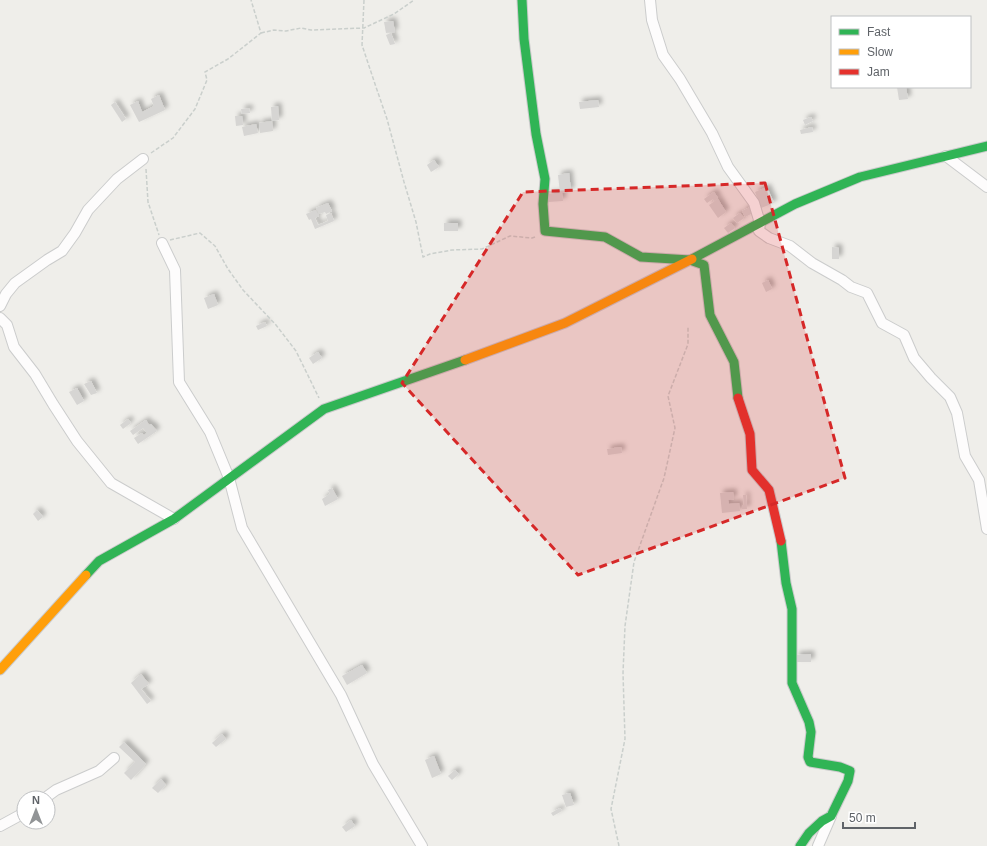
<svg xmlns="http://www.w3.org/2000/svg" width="987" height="846" font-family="Arial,sans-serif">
<defs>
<filter id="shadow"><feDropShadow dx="3.5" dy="-3.5" stdDeviation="2" flood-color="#0004"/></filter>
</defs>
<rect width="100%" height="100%" fill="#efeeea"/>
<g fill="#d6d5d3" filter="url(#shadow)">
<polygon points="393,21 395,32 386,33 384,22"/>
<polygon points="391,33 395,44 390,45 386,35"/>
<polygon points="897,87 906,87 908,99 899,100"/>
<polygon points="159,95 165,110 139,122 130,105 138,101 142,112 154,106 151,99"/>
<polygon points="598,100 599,107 580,109 579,102"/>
<polygon points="115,102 126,119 122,122 111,105"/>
<polygon points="278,106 279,120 272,121 271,107"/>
<polygon points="249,108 250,113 242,114 241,109"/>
<polygon points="235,116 242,116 243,125 236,126"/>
<polygon points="811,117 813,121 805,125 803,120"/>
<polygon points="272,121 273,131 260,133 259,123"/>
<polygon points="256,124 258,133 244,136 242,127"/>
<polygon points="812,127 813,132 801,134 800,130"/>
<polygon points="434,160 439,167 431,172 427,165"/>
<polygon points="569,173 571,191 560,193 558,175"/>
<polygon points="767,187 774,203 761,208 755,192"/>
<polygon points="714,192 718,198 714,201 713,199 707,203 704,199"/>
<polygon points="562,193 563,201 548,202 548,194"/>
<polygon points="718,199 726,212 718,218 709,205"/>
<polygon points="328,203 332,211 326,214 325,212 319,214 316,208"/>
<polygon points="750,207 753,213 745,217 742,211"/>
<polygon points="316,210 319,216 315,218 318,225 328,221 326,215 331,213 334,221 315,229 311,219 309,220 306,214"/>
<polygon points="740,213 744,218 737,223 733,218"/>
<rect x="444" y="223" width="14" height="8"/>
<polygon points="731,223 735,228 728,233 724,228"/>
<polygon points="832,247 839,248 839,259 832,259"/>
<polygon points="768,280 772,289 766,292 762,283"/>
<polygon points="214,294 218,305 208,309 204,298"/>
<polygon points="265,322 267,326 258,330 256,326"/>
<polygon points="318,352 322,358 313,364 309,358"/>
<polygon points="91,381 97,393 91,395 84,384"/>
<polygon points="77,388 84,401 77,405 69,392"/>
<polygon points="128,419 131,423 123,429 120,425"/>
<polygon points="146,420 149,425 151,424 157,431 138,444 134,438 142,433 144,435 147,433 143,428 133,435 130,431"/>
<polygon points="621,447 622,453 608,455 607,449"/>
<polygon points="332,488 338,499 325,506 322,499 330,494 328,490"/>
<polygon points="733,492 734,499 728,500 729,504 739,503 740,511 722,513 720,493"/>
<polygon points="743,495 746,495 747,509 742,509 742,505 744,505"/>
<polygon points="37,510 43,517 38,521 33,514"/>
<polygon points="811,654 811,662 796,662 796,655"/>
<polygon points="362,665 367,673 347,685 342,676"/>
<polygon points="141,674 149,684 141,689 151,701 147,704 131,683"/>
<polygon points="222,734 226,739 216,747 212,743"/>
<polygon points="124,742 146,764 131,780 124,773 135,762 119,747"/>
<polygon points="434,756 441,774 432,778 425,760"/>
<polygon points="455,770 459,774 452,780 448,776"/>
<polygon points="161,779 166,785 158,793 152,788"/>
<polygon points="570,793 574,805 566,807 562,795"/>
<polygon points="560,808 562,811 553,816 551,813"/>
<polygon points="351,820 355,826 346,832 342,827"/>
</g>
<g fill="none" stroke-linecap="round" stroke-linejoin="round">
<g stroke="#cbcccc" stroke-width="12">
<g id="street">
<polyline points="650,0 652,20 663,55 680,79 693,101 712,133 728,167 754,203 760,223 759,231 769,238 790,246 812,263 842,280 851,287 867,293 882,323 904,335 914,358 931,378 950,397 957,413 965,456 979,480 987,529"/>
<polyline points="946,156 987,187"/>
<polyline points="162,243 175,270 179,382 210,432 229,478 242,528 341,695 373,764 422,846"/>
<polyline points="0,306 6,294 15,283 47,260 62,251 75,233 88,210 117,179 143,159"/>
<polyline points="0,318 7,325 14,347 35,374 53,404 77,441 111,483 174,519"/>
<polyline points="45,798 56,790 99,771 114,758"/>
<polyline points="0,826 24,813"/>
<polyline points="818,846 831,816"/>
</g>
</g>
<g stroke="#cacacb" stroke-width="11">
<g id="fast">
<polyline points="522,0 524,39 536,134 545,179 543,204 545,231 605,237 641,257 690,260 704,265 710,315 734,362 738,398"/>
<polyline points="692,259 795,204 860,177 987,146"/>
<polyline points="781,541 786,583 792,609 792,683 809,722 811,732 808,757 810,762 840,767 850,771 848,781 831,816 822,821 809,833 800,846"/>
<polyline points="86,575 99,561 174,519 324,409 465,360"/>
</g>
</g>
<g stroke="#cacacb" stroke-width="11">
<g id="slow">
<polyline points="465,360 565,323 692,259"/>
<polyline points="0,670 86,575"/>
</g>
</g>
<g stroke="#cacacb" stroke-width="11">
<polyline id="jam" points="738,398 750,434 752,470 769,490 781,541"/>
</g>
<g stroke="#cacfcc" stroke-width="1.5" stroke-dasharray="4 2" stroke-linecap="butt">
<polyline points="364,0 362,45 375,84 387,119 404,182 416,222 423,257 430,254 452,250 482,249 510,236 532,238 535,237"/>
<polyline points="261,33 274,30 286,31 301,28 311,30 364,28 394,14 414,0"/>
<polyline points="151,153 173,138 195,109 207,80 205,72 228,59 261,33 251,0"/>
<polyline points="146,169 148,202 159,235"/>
<polyline points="170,240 200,233 215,246 228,269 243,290 276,325 296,351 319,398"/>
<polyline points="619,846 611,809 625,739 623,673 625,626 634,562 664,478 675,428 668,396 688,344 688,327"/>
</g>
<use href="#street" stroke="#fdfcfc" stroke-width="10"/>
<use href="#fast" stroke="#30b455" stroke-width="9"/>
<use href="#slow" stroke="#ff9f0a" stroke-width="9"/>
<use href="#jam" stroke="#e5322d" stroke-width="9"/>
</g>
<path fill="#d62828" fill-opacity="0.2" stroke="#d62828" stroke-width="3" stroke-dasharray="8 5" stroke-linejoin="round" d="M765 183 845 478 578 575 402 383 523 192Z"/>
<rect x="831" y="16" width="140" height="72" fill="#ffffff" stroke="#bfc1c3"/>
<rect x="839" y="29" width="20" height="6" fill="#30b455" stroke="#bfc1c3"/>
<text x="867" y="36" font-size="12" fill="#5f6368">Fast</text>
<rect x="839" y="49" width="20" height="6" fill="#ff9f0a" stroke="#bfc1c3"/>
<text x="867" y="56" font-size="12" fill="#5f6368">Slow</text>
<rect x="839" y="69" width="20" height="6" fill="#e5322d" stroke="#bfc1c3"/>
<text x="867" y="76" font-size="12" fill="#5f6368">Jam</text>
<g transform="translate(36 810)"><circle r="19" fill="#ffffff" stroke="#bfc1c3"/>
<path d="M0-3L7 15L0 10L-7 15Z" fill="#919496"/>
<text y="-6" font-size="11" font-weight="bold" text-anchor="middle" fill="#5f6368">N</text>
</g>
<path d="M843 822v6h72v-6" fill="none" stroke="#5f6368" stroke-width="2"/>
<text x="849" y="822" font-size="12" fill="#5f6368" stroke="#ffffff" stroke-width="3" paint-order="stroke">50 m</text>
</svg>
